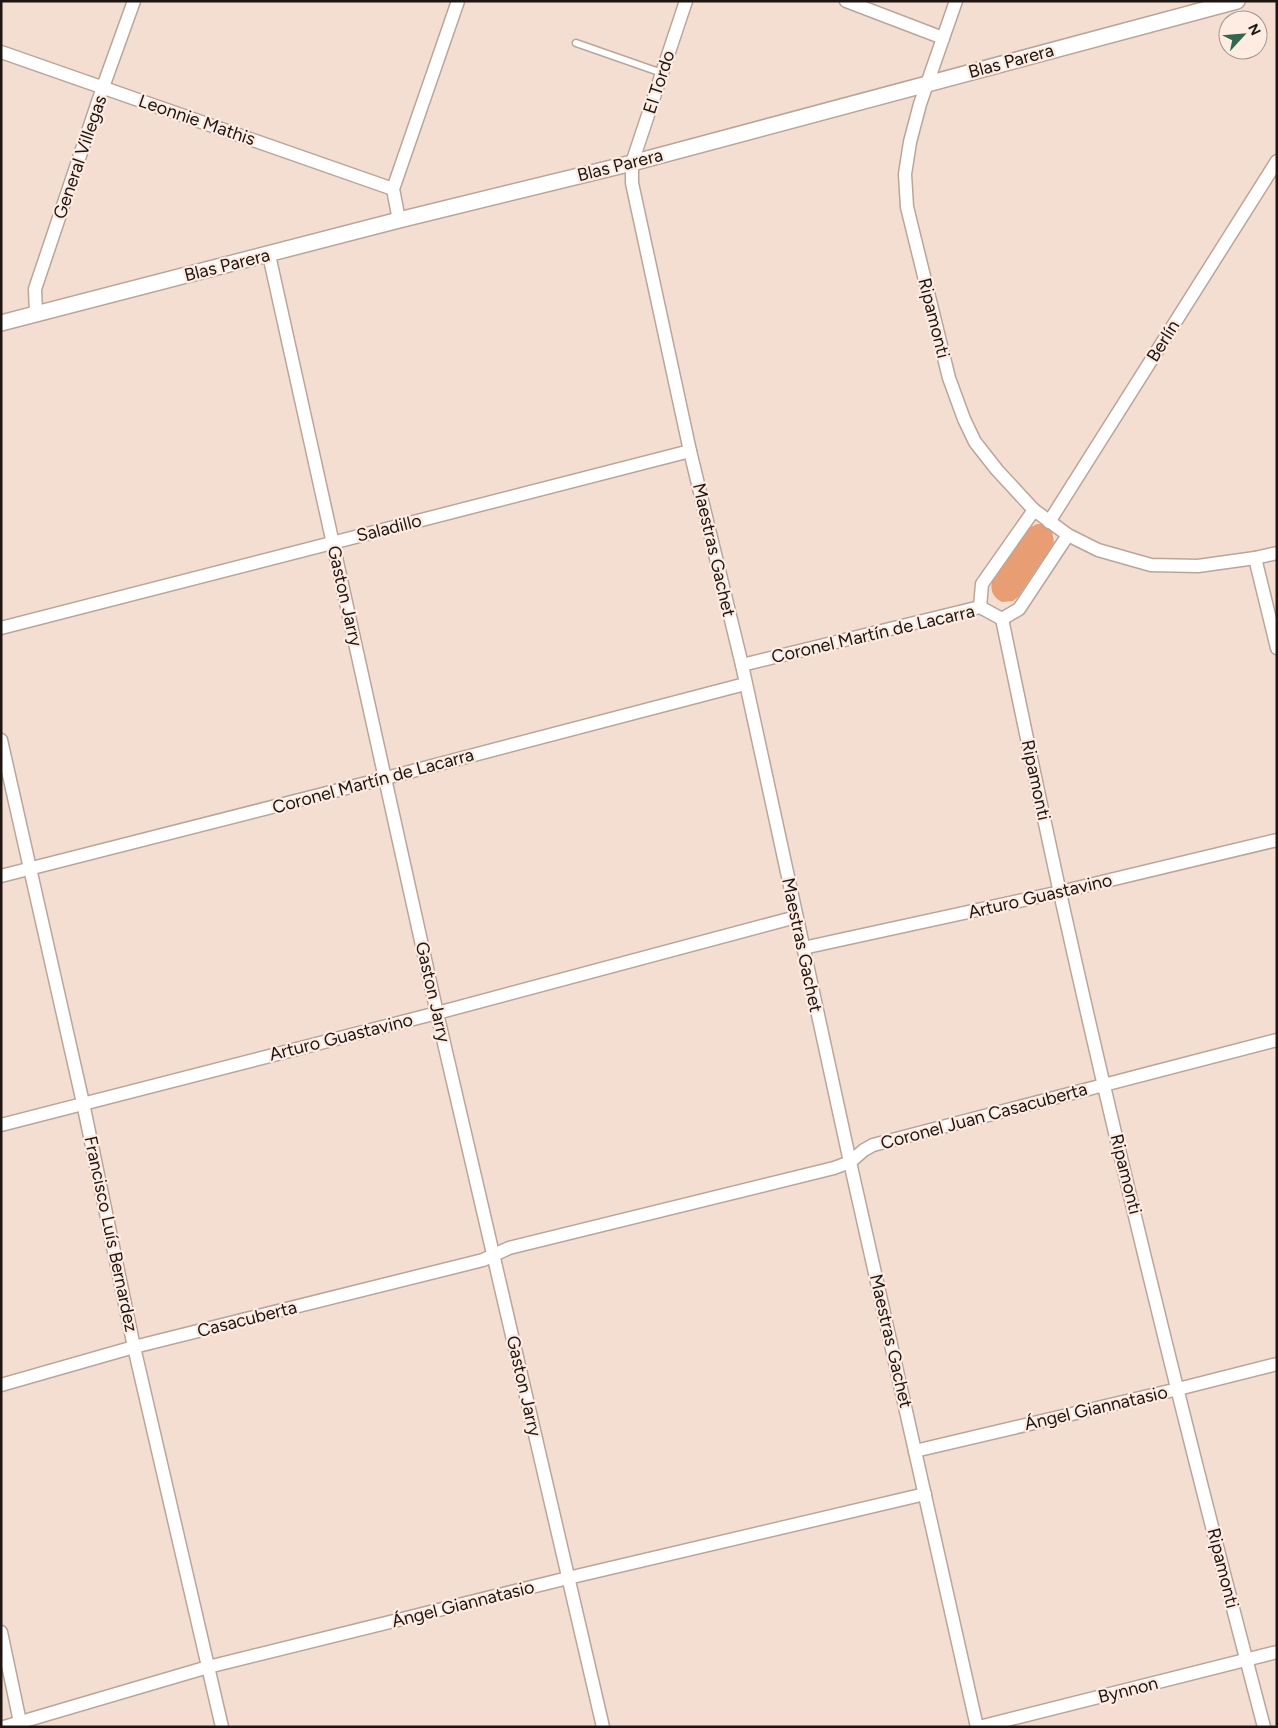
<svg xmlns="http://www.w3.org/2000/svg" width="1278" height="1728" font-family="Figtree,sans-serif">
<rect width="100%" height="100%" fill="#f4ddd1"/>
<path fill="#e99d73" d="M1037 524H1043L1052 531 1054 543 1018 597 1013 601 1002 602C993 597 990 591 992 581L1027 529Z"/>
<g fill="none" stroke-linecap="round" stroke-linejoin="round">
<g stroke="#bba59a" stroke-width="9">
<polyline id="service" points="576,43 662,73"/>
</g>
<g stroke="#bba59a" stroke-width="15">
<g id="minor">
<polyline points="686,1 632,163 632,183 690,451 742,665 850,1162 977,1727"/>
<polyline points="846,1 943,38"/>
<polyline points="956,1 920,104 910,142 905,174 907,207 949,378 964,419 975,442 997,470 1034,510 1068,535 1098,550 1151,565 1198,566 1255,558 1277,553"/>
<polyline points="1,52 393,189"/>
<polyline points="399,220 393,189 458,1"/>
<polyline points="269,255 437,1013 603,1727"/>
<polyline points="36,314 35,289 103,87 134,1"/>
<polyline points="1049,522 1277,161"/>
<polyline points="1255,558 1277,648"/>
<polyline points="980,607 982,584 1034,510"/>
<path d="M1002 619C1021 710 1040 802 1060 893 1122 1172 1191 1450 1264 1727"/>
<polyline points="1002,619 1019,609 1068,535"/>
<polyline points="1,628 690,451"/>
<polyline points="742,665 980,607 1002,619"/>
<polyline points="1,740 83,1103 134,1347 222,1727"/>
<polyline points="1,876 386,778 745,684"/>
<polyline points="803,948 1060,892 1277,840"/>
<polyline points="1,1125 437,1013 796,917"/>
<polyline points="1,1385 134,1347 483,1260 509,1248 834,1168 850,1162 864,1150 873,1145 1277,1040"/>
<polyline points="915,1451 1178,1389 1277,1364"/>
<polyline points="1,1632 20,1722"/>
<polyline points="4,1727 208,1667 568,1578 925,1494"/>
<polyline points="979,1727 1277,1652"/>
</g>
</g>
<g stroke="#bba59a" stroke-width="18">
<polyline id="tertiary" points="1,323 399,220 632,163 1237,1"/>
</g>
<use href="#service" stroke="#fff" stroke-width="6"/>
<use href="#minor" stroke="#fff" stroke-width="12"/>
<use href="#tertiary" stroke="#fff" stroke-width="15"/>
</g>
<g text-anchor="middle" dominant-baseline="central" stroke-width="4.5" stroke-linejoin="round" paint-order="stroke">
<g font-size="18" fill="#1c1511" stroke="#feebe2">
<text transform="translate(1011 61) rotate(-15)">Blas Parera</text>
<text transform="translate(659 82) rotate(-72)">El Tordo</text>
<text transform="translate(197 120) rotate(19)">Leonnie Mathis</text>
<text transform="translate(80 157) rotate(-71)">General Villegas</text>
<text transform="translate(620 165) rotate(-14)">Blas Parera</text>
<text transform="translate(227 265) rotate(-14)">Blas Parera</text>
<text transform="translate(934 318) rotate(76)">Ripamonti</text>
<text transform="translate(1163 341) rotate(-58)">Berlín</text>
<text transform="translate(389 528) rotate(-14)">Saladillo</text>
<text transform="translate(714 550) rotate(77)">Maestras Gachet</text>
<text transform="translate(345 596) rotate(77)">Gaston Jarry</text>
<text transform="translate(873 634) rotate(-13)">Coronel Martín de Lacarra</text>
<text transform="translate(1036 780) rotate(78)">Ripamonti</text>
<text transform="translate(373 781) rotate(-15)">Coronel Martín de Lacarra</text>
<text transform="translate(1040 896) rotate(-13)">Arturo Guastavino</text>
<text transform="translate(802 945) rotate(78)">Maestras Gachet</text>
<text transform="translate(433 992) rotate(77)">Gaston Jarry</text>
<text transform="translate(341 1037) rotate(-14)">Arturo Guastavino</text>
<text transform="translate(984 1116) rotate(-15)">Coronel Juan Casacuberta</text>
<text transform="translate(1126 1174) rotate(76)">Ripamonti</text>
<text transform="translate(111 1234) rotate(78)">Francisco Luís Bernardez</text>
<text transform="translate(247 1319) rotate(-14)">Casacuberta</text>
<text transform="translate(891 1341) rotate(77)">Maestras Gachet</text>
<text transform="translate(524 1386) rotate(77)">Gaston Jarry</text>
<text transform="translate(1096 1408) rotate(-13)">Ángel Giannatasio</text>
<text transform="translate(1223 1568) rotate(76)">Ripamonti</text>
<text transform="translate(463 1604) rotate(-14)">Ángel Giannatasio</text>
<text transform="translate(1128 1690) rotate(-14)">Bynnon</text>
</g>
</g>
<rect width="1278" height="1728" fill="none" stroke="#1c1511" stroke-width="5"/>
<g transform="translate(1243 35) rotate(64)"><circle r="24" fill="#feebe2" stroke="#a4958e"/>
<path d="M0-4L9 19L0 12L-9 19Z" fill="#30674e"/>
<text y="-8" font-size="14" font-weight="bold" text-anchor="middle" fill="#1c1511">N</text>
</g>
</svg>
